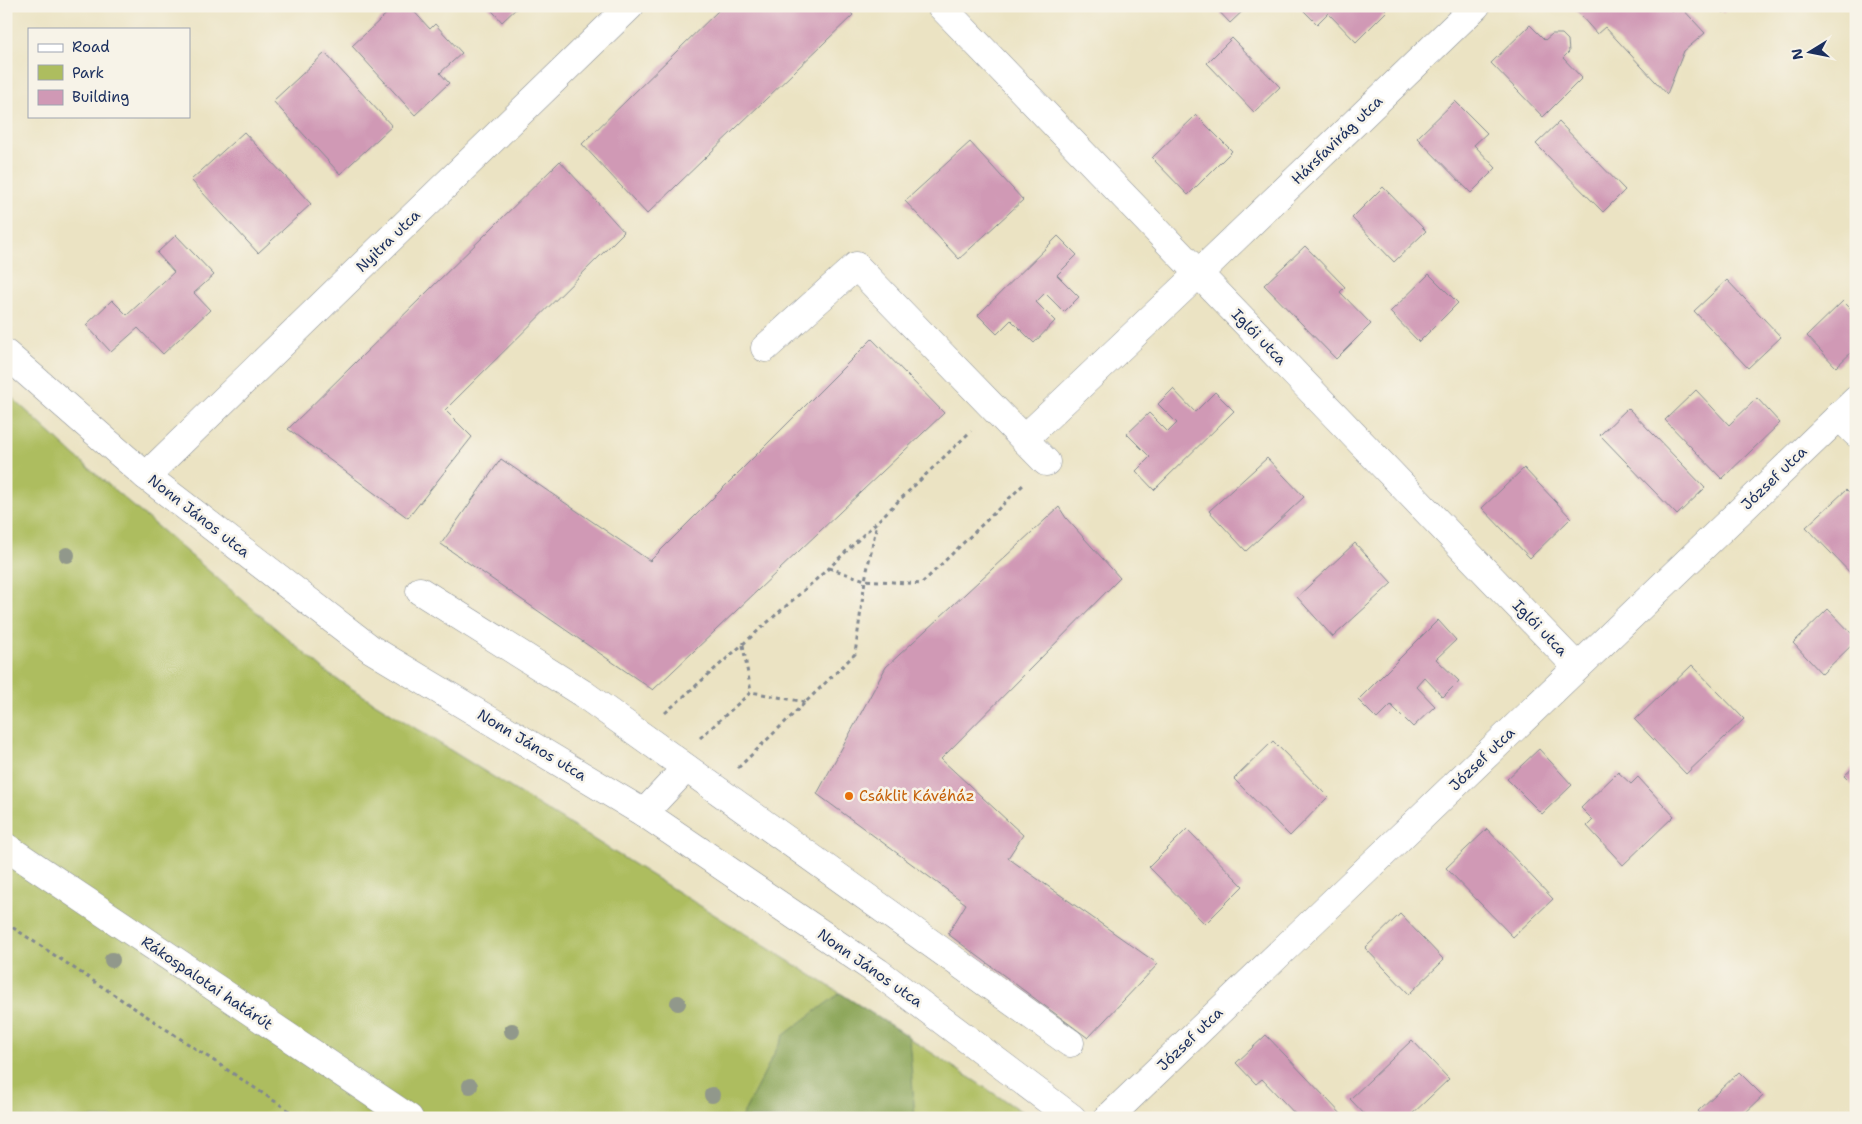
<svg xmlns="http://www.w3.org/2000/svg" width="1862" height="1124" font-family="'Shantell Sans',sans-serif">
<rect width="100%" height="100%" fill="#f7f3e8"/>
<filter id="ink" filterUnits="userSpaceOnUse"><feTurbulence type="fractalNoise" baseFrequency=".02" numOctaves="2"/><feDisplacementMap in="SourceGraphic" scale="10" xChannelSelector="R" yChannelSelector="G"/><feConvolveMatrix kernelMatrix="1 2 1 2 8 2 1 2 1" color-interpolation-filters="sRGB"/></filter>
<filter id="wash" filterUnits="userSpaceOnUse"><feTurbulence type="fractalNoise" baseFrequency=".0096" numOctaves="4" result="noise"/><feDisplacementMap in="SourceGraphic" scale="20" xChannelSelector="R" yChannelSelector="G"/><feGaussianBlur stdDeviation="1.12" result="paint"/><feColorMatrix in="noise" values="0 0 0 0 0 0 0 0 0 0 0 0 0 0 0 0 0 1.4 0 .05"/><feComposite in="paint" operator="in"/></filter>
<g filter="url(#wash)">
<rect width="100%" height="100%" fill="#ebe3c3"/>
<polygon fill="#adbd5f" stroke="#64765e" points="6,392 75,456 330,675 840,993 1030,1117 6,1118"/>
<polygon fill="#8aa456" stroke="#526a5a" points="840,993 909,1037 915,1118 741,1118 784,1035"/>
<g id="blocks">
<g fill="#d099b5">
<polygon points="395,6 409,6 430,29 435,24 462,53 440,73 449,83 415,115 352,46"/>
<polygon points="488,6 519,6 502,22"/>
<polygon points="723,6 845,6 853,15 647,214 582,144"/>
<polygon points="1214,6 1248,6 1230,23"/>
<polygon points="1299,6 1382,6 1387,11 1356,42 1328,13 1317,24"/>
<polygon points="1572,6 1668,6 1672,11 1677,6 1680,6 1705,33 1684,51 1667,94 1605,27 1597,34"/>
<polygon points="1717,6 1730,6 1723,13"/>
<polygon points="1530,25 1545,40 1552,34 1562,34 1568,40 1569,52 1563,58 1582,78 1543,117 1491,63"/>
<polygon points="1232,38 1280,87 1254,112 1207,63"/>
<polygon points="325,53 392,126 340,174 273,101"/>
<polygon points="1455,101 1487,133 1474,145 1496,168 1471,193 1417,138"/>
<polygon points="1196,115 1232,151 1188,195 1152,158"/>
<polygon points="1559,122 1625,190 1603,212 1536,144"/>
<polygon points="244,132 311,204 258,253 191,180"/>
<polygon points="970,142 1023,200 959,259 905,201"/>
<polygon points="560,161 624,232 445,410 472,437 408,518 288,429"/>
<polygon points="1383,187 1426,231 1394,262 1352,218"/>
<polygon points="176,235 214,275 194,293 210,310 163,354 138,328 111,352 86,325 112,300 127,315 174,272 157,253"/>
<polygon points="1058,236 1077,255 1057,275 1079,297 1064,312 1045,293 1036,302 1055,321 1034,343 1011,320 997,334 978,315"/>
<polygon points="1305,246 1345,287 1340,292 1371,324 1336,359 1264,285"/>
<polygon points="1429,274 1458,303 1419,342 1390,312"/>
<polygon points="1727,280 1781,337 1748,368 1694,311"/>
<polygon points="1843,301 1856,314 1856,348 1836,367 1807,336"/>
<polygon points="872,339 944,413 653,690 441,544 501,459 650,561"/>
<polygon points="1173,389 1195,412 1215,392 1234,411 1154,490 1136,471 1150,457 1127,434 1149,413 1168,432 1177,423 1158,404"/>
<polygon points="1696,390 1729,425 1757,398 1780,423 1722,479 1665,420"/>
<polygon points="1628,408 1705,488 1677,515 1600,435"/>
<polygon points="1267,458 1304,497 1246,551 1209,511"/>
<polygon points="1524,468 1571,518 1530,558 1482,508"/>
<polygon points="1846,490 1856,500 1856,579 1806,527"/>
<polygon points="1059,507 1066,518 1120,578 941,759 1023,835 1008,858 1158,964 1088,1038 948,934 966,904 817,794 886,667"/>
<polygon points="1355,543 1392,583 1333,637 1297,597"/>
<polygon points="1828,609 1856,638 1856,641 1822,674 1793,643"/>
<polygon points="1438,620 1456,640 1436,659 1459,681 1443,697 1424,677 1416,686 1435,706 1413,727 1391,705 1377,719 1358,700"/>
<polygon points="1692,665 1744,719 1686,774 1635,720"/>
<polygon points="1273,741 1328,797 1290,836 1234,779"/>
<polygon points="1539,749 1572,785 1542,814 1507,779"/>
<polygon points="1856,765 1856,788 1844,776"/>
<polygon points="1618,772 1631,784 1638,777 1674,816 1623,865 1587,826 1593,820 1581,808"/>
<polygon points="1187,829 1243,886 1205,924 1149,867"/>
<polygon points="1487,829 1553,899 1513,937 1446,868"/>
<polygon points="1400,914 1444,960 1409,994 1365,948"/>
<polygon points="1266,1035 1345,1118 1299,1118 1262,1079 1256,1084 1236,1063"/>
<polygon points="1412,1040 1449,1079 1408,1118 1368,1118 1350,1099"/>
<polygon points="1739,1072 1763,1096 1740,1118 1704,1118 1698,1111"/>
</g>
</g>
</g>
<g filter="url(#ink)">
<use href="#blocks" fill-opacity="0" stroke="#838990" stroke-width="1"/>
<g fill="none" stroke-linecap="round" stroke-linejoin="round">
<g stroke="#838990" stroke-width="29">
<g id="minor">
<polyline points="941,6 1577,667"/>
<polyline points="765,348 856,266 1046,462"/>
<polyline points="6,354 146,476 371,649 644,813 878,972 1072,1118"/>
<polyline points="1839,416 1856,433"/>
<polyline points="1024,439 1198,274 1476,6"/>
<polyline points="146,476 630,6"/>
<polyline points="420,591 582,693 1070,1043"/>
<polyline points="644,813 686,768"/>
<polyline points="6,847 409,1118"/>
<polyline points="1108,1118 1856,400"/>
</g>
</g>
<g stroke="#838990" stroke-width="3" stroke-dasharray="4 4" stroke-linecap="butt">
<polyline points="829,568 865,580 921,584 1024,484"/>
<polyline points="743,645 751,692"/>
<polyline points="665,713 829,568 971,431"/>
<polyline points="700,738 751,692 805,702"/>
<polyline points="738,768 855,654 865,580 877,523"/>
<polyline points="6,923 300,1118"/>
</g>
<use href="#minor" stroke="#fff" stroke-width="28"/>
</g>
<g fill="#91988b">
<circle cx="67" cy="555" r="8"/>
<circle cx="112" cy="960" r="8"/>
<circle cx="678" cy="1003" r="8"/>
<circle cx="512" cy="1031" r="8"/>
<circle cx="470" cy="1086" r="8"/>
<circle cx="712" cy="1095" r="8"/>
</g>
</g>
<circle fill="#e8710a" stroke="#f7f3e8" stroke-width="2" cx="849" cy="796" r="5"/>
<g text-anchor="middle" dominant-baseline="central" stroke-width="5" stroke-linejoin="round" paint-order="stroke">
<g font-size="15" fill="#1b2f5e" stroke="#f7f3e8">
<text transform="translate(1337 140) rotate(-44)">Hársfavirág utca</text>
<text transform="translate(388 241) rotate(-44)">Nyitra utca</text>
<text transform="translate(1259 337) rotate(46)">Iglói utca</text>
<text transform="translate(1774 478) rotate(-44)">József utca</text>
<text transform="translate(199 516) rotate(38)">Nonn János utca</text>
<text transform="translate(1540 628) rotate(46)">Iglói utca</text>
<text transform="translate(532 745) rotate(31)">Nonn János utca</text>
<text transform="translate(1482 759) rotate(-44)">József utca</text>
<text transform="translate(870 968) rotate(35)">Nonn János utca</text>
<text transform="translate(207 983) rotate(34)">Rákospalotai határút</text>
<text transform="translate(1190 1039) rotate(-44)">József utca</text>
</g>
<g font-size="15" fill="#c56008" stroke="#f7f3e8" text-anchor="start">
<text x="859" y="796">Csáklit Kávéház</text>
</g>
</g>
<rect width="1862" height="1124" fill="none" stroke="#f7f3e8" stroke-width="25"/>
<rect x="28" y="28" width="162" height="90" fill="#f7f3e8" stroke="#9fa5b1"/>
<rect x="38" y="44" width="25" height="8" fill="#ffffff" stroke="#9fa5b1"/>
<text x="72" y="52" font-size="15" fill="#1b2f5e">Road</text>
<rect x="38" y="65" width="25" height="15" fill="#adbd5f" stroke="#9fa5b1"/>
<text x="72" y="78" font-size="15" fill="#1b2f5e">Park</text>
<rect x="38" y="90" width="25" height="15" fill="#d099b5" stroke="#9fa5b1"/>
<text x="72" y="102" font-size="15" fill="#1b2f5e">Building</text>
<g transform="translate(1810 52) rotate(260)" stroke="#f7f3e8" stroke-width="4" paint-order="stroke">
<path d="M0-4L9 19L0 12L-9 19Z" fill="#1b2f5e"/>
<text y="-8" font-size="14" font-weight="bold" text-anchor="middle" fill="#1b2f5e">N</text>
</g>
</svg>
